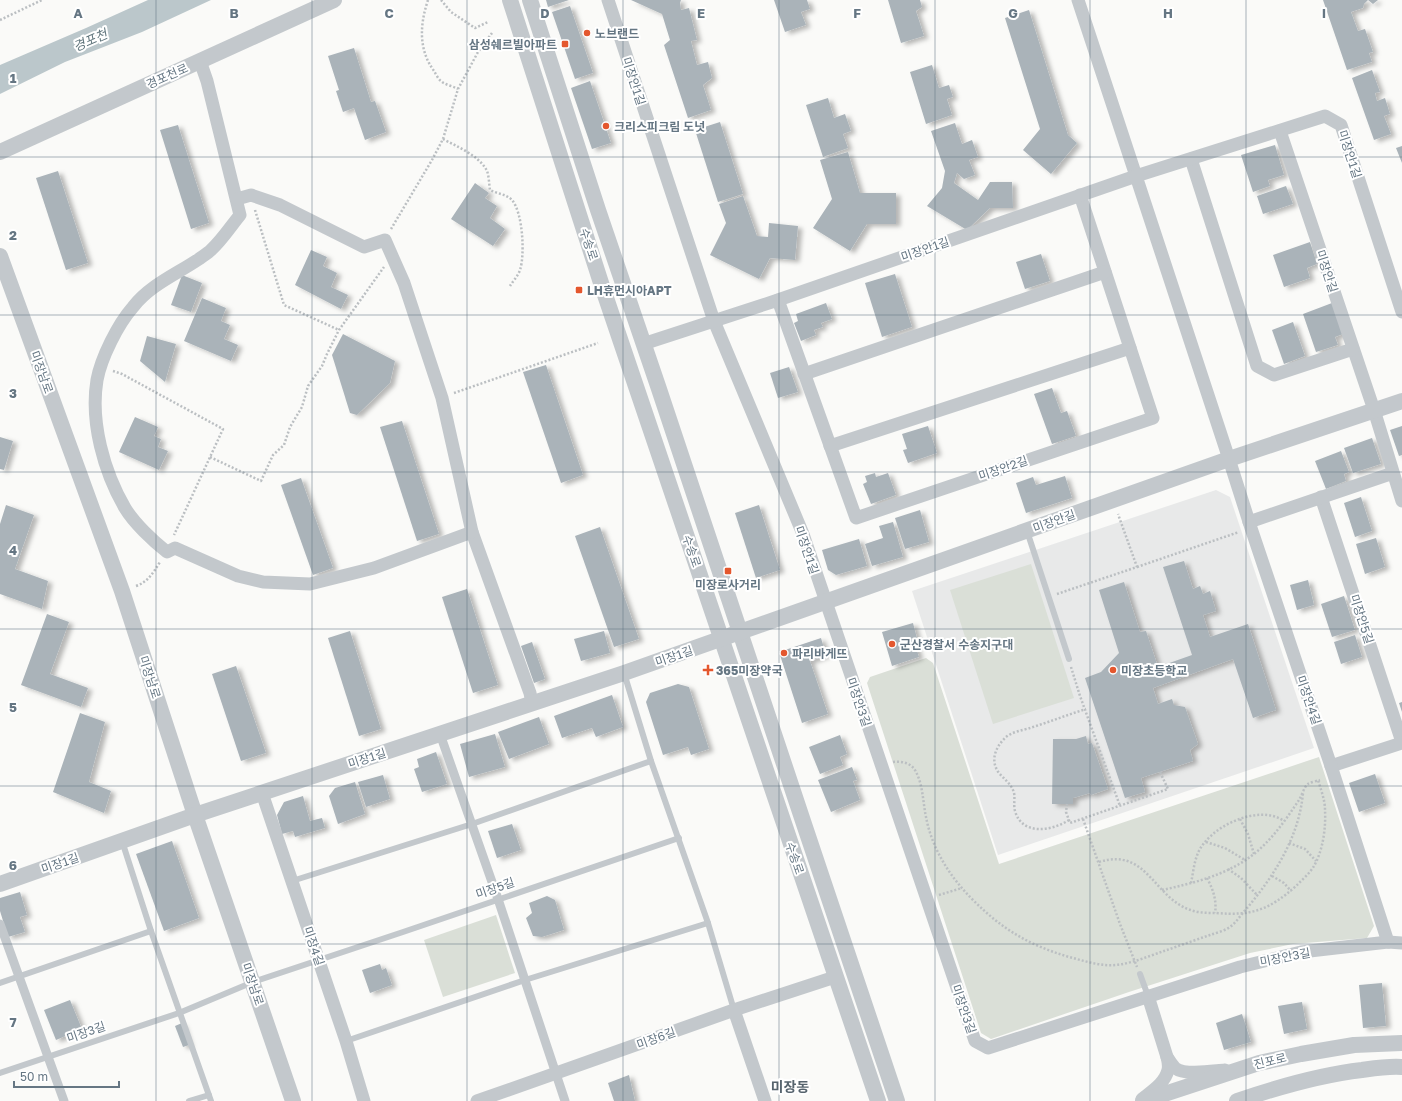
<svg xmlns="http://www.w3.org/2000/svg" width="1402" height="1101" font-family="'Golos Text','Noto Sans KR',sans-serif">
<defs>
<filter id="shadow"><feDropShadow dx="4.5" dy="2.5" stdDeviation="2" flood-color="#0004"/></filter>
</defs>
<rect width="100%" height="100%" fill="#fafaf8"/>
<polygon fill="#e8e9e9" points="1216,490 1230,497 1314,748 998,855 912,591"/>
<g fill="#dadfd7">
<polygon points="1031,564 1074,698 993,724 950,590"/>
<polygon points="926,658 933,663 999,864 1319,757 1374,926 1367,938 1293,944 1250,953 1129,992 991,1039 981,1033 867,683 870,677"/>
<polygon points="496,915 515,973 443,997 424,940"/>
</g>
<polygon fill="#bbc7cb" points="148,0 211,0 142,32 65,62 0,94 0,65 86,28"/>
<g fill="#aab3b9" filter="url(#shadow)">
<polygon points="546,0 569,0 548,7"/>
<polygon points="631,0 681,0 680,3 681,10 689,8 697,40 691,41 697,65 708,62 712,78 703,85 711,110 688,118 664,45 670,40 662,14"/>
<polygon points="774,0 807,0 810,9 801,12 806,25 785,32"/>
<polygon points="888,0 920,0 922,7 916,11 924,36 901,43"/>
<polygon points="1323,0 1368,0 1364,4 1363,8 1351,12 1358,31 1365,29 1373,52 1369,53 1372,62 1347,70"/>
<polygon points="1368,0 1378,0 1373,4"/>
<polygon points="570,6 593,73 575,79 552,12"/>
<polygon points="1029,10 1068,135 1077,143 1051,174 1023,150 1040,129 1005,18"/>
<polygon points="354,48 371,102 375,101 386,132 365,140 354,108 343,112 336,91 339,90 328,56"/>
<polygon points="932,65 939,88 949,85 953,97 947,99 952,115 926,124 910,72"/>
<polygon points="1372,70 1380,92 1375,93 1377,101 1385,98 1390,114 1384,116 1391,134 1374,140 1352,78"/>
<polygon points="590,81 611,143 592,149 571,88"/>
<polygon points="828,98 834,118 845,114 851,131 843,134 848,148 823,157 806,105"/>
<polygon points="720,122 743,194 718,202 695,130"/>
<polygon points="955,123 962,144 972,140 978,157 969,160 975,175 964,179 957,173 954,183 978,200 990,182 1012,182 1013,208 990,208 967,230 927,206 942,188 945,171 931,131"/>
<polygon points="178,125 209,223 191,229 160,130"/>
<polygon points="1275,145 1284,175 1268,180 1270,186 1253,192 1241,155"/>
<polygon points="1402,146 1402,163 1396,148"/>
<polygon points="848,152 860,193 896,193 896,224 867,224 850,251 813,228 832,199 820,160"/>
<polygon points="58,171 88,263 66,270 36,178"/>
<polygon points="475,183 489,193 485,198 497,206 490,218 505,229 493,246 451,219"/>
<polygon points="1286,186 1293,204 1263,214 1257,196"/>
<polygon points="743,196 757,236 768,237 769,223 798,226 795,260 770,258 759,279 710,255 726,223 719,204"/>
<polygon points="1310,242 1317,264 1307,268 1310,278 1284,287 1273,255"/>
<polygon points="311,250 327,257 323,266 337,273 331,287 348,295 341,309 295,285"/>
<polygon points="1041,254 1050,281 1025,289 1016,262"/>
<polygon points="895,274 912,327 882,337 865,283"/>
<polygon points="182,275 202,283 191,312 171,305"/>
<polygon points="202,298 226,308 221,321 230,325 224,339 238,345 231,361 184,341"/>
<polygon points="826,303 832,319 821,323 823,327 814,330 816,335 801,341 794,323 798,321 796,314"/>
<polygon points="1332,303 1343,334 1335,337 1338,345 1316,352 1303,314"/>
<polygon points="1293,322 1305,356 1284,364 1272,330"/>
<polygon points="343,334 395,361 390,383 357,415 350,413 332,355"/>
<polygon points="147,336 176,344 165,382 140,361"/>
<polygon points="546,365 583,475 561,483 523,372"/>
<polygon points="789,367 798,392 778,398 770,373"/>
<polygon points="1052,388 1061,413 1067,411 1076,436 1052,444 1034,394"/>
<polygon points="135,417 158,427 154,436 161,439 158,447 168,451 159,470 119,452"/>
<polygon points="402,421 439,534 417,541 380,427"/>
<polygon points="928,426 937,453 908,463 903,450 907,449 902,434"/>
<polygon points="1402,426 1402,455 1399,456 1390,430"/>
<polygon points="0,437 13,441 4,470 0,469"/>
<polygon points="1372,438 1381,464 1353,473 1344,448"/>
<polygon points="1341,451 1349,472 1344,474 1346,481 1326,489 1315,461"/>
<polygon points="875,473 876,477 888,473 896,495 871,504 863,484 867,482 865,476"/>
<polygon points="1065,476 1072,498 1026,513 1016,483 1033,477 1036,485"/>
<polygon points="301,478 333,568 313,575 281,485"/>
<polygon points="1361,497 1372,531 1355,537 1344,503"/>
<polygon points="6,505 34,515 15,569 48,581 42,609 0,594 0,524"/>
<polygon points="759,505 780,570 756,578 735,513"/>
<polygon points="920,510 929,542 905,549 895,518"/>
<polygon points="893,522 903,557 872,566 865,544 883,538 879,526"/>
<polygon points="600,527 639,639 614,647 575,536"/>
<polygon points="1376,538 1385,567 1365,574 1356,544"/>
<polygon points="859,539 867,566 836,575 828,570 822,550"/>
<polygon points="1184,561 1193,589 1200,586 1203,594 1210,591 1216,611 1203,615 1210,637 1248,624 1276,710 1253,718 1233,659 1153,688 1158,704 1172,699 1174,705 1185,707 1198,744 1190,750 1193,761 1141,778 1145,792 1125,798 1085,678 1101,672 1119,653 1099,590 1124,582 1140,632 1146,631 1158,667 1192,655 1163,567"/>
<polygon points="1308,580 1314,605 1297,610 1290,585"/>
<polygon points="467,589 498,685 473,693 442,597"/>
<polygon points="1344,596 1355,630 1332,637 1321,604"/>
<polygon points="47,614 69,622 50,674 88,688 81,707 21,685"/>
<polygon points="913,623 918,642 915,644 919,657 892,666 882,632"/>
<polygon points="350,631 381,729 359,736 328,638"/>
<polygon points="604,631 610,653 581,661 574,639"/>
<polygon points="1355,635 1362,657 1341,664 1334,642"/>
<polygon points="821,638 826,655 810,661 828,714 802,723 779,652"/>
<polygon points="532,642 545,679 534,683 521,646"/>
<polygon points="236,666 266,753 241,761 212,674"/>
<polygon points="678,684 689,687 709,749 691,755 688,747 663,755 646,702 650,693"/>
<polygon points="612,695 623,727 596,737 592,728 562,738 554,716"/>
<polygon points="1402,702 1402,712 1399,703"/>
<polygon points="80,713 105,722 89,782 111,791 104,813 53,792"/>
<polygon points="539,717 549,744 509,759 498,732"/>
<polygon points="495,734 505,767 469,777 460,744"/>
<polygon points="840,735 847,754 840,757 843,765 820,774 809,747"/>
<polygon points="1086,736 1088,744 1092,743 1108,789 1091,795 1090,793 1073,798 1073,804 1052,804 1053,739 1076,739"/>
<polygon points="436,752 447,784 422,792 414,769 419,767 417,759"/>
<polygon points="852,767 857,780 853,781 860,800 831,812 818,780"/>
<polygon points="1375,774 1385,803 1359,812 1349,783"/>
<polygon points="383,775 390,799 366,807 358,782"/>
<polygon points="355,782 365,814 338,824 329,796 335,788"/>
<polygon points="303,796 310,821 322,818 325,828 295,837 293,831 282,834 277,815 284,802"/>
<polygon points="512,824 521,850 497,858 488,831"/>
<polygon points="172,841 199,918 164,931 136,854"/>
<polygon points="20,892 27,915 20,917 25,932 8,937 0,911 0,898"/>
<polygon points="547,896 555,900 564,930 542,937 533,936 526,918 532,913 529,903"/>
<polygon points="380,964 382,970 386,968 392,985 370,993 362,970"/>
<polygon points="1382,983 1386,1026 1363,1028 1359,985"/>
<polygon points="70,1000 82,1029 56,1040 44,1010"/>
<polygon points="1302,1002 1307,1029 1284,1034 1278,1006"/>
<polygon points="1242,1014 1251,1042 1224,1050 1216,1023"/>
<polygon points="182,1023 189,1045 183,1047 175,1026"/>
<polygon points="629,1075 635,1101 614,1101 608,1083"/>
</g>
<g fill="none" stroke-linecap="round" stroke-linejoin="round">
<g stroke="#bbbfc2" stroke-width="2.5" stroke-dasharray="2 2" stroke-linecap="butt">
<path d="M428 0C420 24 418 49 434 71 436 74 438 79 441 81 445 85 453 86 458 89"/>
<polyline points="441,0 451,12 475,28 488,22"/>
<polyline points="0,20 42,0"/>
<path d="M443 139C456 146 480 156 487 171 489 176 489 184 490 190 498 194 506 194 512 200 523 213 525 255 520 270 518 276 513 281 510 286"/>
<polyline points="255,210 284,305 339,330"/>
<polyline points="391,229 432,160 443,139 458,89 478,52 492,33"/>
<polyline points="113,371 122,374 223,429 174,535"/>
<polyline points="454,393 598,343"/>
<polyline points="210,457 261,481 273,455 284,445 290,427 302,407 308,386 322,366 327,354 339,330 384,267"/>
<polyline points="1137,567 1239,532"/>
<path d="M136 586C148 582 153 573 160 562"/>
<polyline points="1057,594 1137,567 1118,514"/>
<polyline points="1071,667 1080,696 1120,806"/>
<path d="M893 762C902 761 912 763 916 772 923 785 923 803 926 817 932 849 950 877 973 900 1003 930 1029 945 1069 957 1081 960 1093 964 1105 965 1124 967 1146 957 1164 951 1179 946 1195 940 1210 935 1216 933 1224 931 1230 927 1237 922 1242 913 1248 907 1275 874 1299 837 1303 793"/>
<polyline points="1067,804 1066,812 1070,823 1168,789 1160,772"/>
<polyline points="1083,819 1120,924 1137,967"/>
<polyline points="1240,819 1248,834 1254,854"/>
<path d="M1069 820C1052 831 1022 836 1015 811 1013 804 1016 796 1013 790 1010 783 1004 779 999 773 990 761 995 748 1005 738 1011 732 1023 730 1030 728 1049 722 1067 715 1086 709"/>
<polyline points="1206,842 1225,848 1245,860"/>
<polyline points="1289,843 1305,849 1316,861"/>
<path d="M1099 862C1150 846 1154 904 1198 912 1204 913 1210 913 1216 913 1252 916 1269 910 1296 886 1302 880 1310 873 1314 866 1323 850 1326 828 1325 810 1325 800 1321 790 1318 780"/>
<polyline points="1228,869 1241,878 1257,895"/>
<polyline points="1272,876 1284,883 1291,891"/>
<path d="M1207 878C1213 889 1217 901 1215 913"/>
<path d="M1191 883C1193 874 1194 862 1198 853 1209 827 1258 803 1284 821"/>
<path d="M1162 890C1199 882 1238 872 1265 844 1278 831 1289 815 1299 800 1302 795 1304 787 1308 784 1311 782 1317 781 1320 780"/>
<polyline points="939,895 962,888"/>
</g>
<g stroke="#c3c8cc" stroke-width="6">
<polyline points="1027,531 1069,659"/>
<polyline points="624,673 651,761 708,923 734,1010"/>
<polyline points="122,841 151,931 211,1101"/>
<polyline points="292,881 472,824 651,761"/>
<polyline points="1140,974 1148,996"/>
<polyline points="0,983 151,931"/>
<polyline points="346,1041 525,980 708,923"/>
<polyline points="0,1073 179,1013 253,982 403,932 679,838"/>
<polyline points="189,1101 209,1095"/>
</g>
<g stroke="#c3c8cc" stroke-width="9">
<polyline points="440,734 498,899 565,1101"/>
<polyline points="0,924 64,1101"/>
</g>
<g stroke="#c3c8cc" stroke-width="13">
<polyline points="608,0 714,321 803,534 975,1041 988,1048 1240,967 1301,952 1388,942 1402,943"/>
<path d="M200 61 207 81 240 215C231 226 222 240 211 250 208 253 203 256 199 259 177 274 150 285 133 307 118 324 101 358 97 380 90 422 104 472 125 508 134 523 153 541 167 552L175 548 238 576 263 582 310 584 374 568 472 532 530 693 532 703"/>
<polyline points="1280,131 1374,410 1402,501"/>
<polyline points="1191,159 1257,366 1274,375 1353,349"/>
<polyline points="237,199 251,195 280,205 364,247 385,240 404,283 442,398 472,532"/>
<polyline points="778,300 856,518 1153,418 1080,195"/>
<polyline points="643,344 778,300 1136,176 1078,0"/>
<polyline points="804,374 1105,272"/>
<polyline points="830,446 1130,348"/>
<polyline points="1321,497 1402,742"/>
<polyline points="1249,522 1393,473"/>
<polyline points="1331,766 1402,743"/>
<polyline points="262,793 346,1041 364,1101"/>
<polyline points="1388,942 1331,766 1251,528 1229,459 1136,176 1325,116 1341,125 1402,312"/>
<polyline points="1148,996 1167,1057"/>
<polyline points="734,1010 765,1101"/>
<path d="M1142 1099C1152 1091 1165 1083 1168 1070 1169 1066 1168 1061 1167 1057 1169 1060 1172 1065 1175 1068 1185 1076 1212 1071 1225 1070"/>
<polyline points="477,1101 734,1010 835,977"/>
</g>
<g stroke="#c3c8cc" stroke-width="16">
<polyline points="510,0 602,286 878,1101"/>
<polyline points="530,0 598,210 658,386 805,827 897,1101"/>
<polyline points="0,152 334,0"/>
<polyline points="0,256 122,591 195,815 293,1101"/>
<polyline points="0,884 195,815 624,673 1229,459 1402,401"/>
<polyline points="1143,1101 1259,1063 1301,1054 1354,1045 1402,1043"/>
<path d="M1237 1101C1278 1087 1319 1075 1362 1070 1376 1068 1388 1066 1402 1067"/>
</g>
</g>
<path fill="none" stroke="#657683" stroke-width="1" stroke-opacity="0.55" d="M156 0V1101M312 0V1101M467 0V1101M623 0V1101M779 0V1101M935 0V1101M1090 0V1101M1246 0V1101M0 157H1402M0 315H1402M0 472H1402M0 629H1402M0 786H1402M0 944H1402"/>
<g fill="#e4572e" stroke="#fff" stroke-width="1.5">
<circle cx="587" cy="33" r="4"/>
<rect x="561" y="40" width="8" height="8" rx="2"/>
<circle cx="606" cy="126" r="4"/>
<rect x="575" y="286" width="8" height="8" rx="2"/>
<rect x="724" y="567" width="8" height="8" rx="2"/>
<circle cx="892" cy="644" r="4"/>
<circle cx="784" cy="653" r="4"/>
<path d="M706 664h4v4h4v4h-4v4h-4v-4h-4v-4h4z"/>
<circle cx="1113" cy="670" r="4"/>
</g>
<g text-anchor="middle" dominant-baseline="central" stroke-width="4" stroke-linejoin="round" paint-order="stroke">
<g font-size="12" font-weight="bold" fill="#657683" stroke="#fff" text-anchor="start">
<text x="595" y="33">노브랜드</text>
<text x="557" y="44" text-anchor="end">삼성쉐르빌아파트</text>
<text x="614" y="126">크리스피크림 도넛</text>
<text x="587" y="290">LH휴먼시아APT</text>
<text x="728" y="584" text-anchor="middle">미장로사거리</text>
<text x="900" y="644">군산경찰서 수송지구대</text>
<text x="792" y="653">파리바게뜨</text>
<text x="716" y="670">365미장약국</text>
<text x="1121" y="670">미장초등학교</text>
</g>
<g font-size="12" fill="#657683" stroke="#fff">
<text transform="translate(167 76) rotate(-24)">경포천로</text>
<text transform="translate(634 81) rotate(72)">미장안1길</text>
<text transform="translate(1350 154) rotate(72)">미장안1길</text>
<text transform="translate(589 244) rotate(72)">수송로</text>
<text transform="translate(925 249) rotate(-19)">미장안1길</text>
<text transform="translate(1327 271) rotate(72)">미장안길</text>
<text transform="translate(42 372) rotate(70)">미장남로</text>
<text transform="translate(1003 468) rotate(-19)">미장안2길</text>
<text transform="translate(1054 521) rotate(-20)">미장안길</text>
<text transform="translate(807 550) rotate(71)">미장안1길</text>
<text transform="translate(692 551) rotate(71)">수송로</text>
<text transform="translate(1362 619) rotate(72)">미장안5길</text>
<text transform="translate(674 656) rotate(-19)">미장1길</text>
<text transform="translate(150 677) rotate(72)">미장남로</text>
<text transform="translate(1309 700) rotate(71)">미장안4길</text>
<text transform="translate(859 702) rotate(71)">미장안3길</text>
<text transform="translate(367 758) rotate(-18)">미장1길</text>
<text transform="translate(795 858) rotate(71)">수송로</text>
<text transform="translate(60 863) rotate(-19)">미장1길</text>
<text transform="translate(495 888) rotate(-19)">미장5길</text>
<text transform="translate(314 946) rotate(71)">미장4길</text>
<text transform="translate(1285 957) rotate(-11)">미장안3길</text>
<text transform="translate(253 984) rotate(71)">미장남로</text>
<text transform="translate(964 1009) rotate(71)">미장안3길</text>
<text transform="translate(86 1032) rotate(-19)">미장3길</text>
<text transform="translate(656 1038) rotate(-20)">미장6길</text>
<text transform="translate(1270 1061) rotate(-14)">진포로</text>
</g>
<g font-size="13" font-style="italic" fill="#60757c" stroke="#fff">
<text transform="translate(90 40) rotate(-24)">경포천</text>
</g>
<g font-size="14" font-weight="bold" fill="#57646e" stroke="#fff">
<text x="790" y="1086">미장동</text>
</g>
</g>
<g font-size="13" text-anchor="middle" font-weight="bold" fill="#657683" stroke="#fff" stroke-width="4" stroke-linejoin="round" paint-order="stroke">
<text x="78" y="18">A</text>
<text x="234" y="18">B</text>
<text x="389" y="18">C</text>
<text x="545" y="18">D</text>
<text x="701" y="18">E</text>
<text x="857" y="18">F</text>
<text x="1013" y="18">G</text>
<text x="1168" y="18">H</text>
<text x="1324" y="18">I</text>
<text x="13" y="83">1</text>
<text x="13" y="240">2</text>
<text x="13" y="398">3</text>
<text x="13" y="555">4</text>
<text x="13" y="712">5</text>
<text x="13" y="870">6</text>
<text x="13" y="1027">7</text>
</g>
<path d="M14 1081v6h105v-6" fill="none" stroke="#657683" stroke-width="2"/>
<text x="20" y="1081" font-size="12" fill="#657683" stroke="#ffffff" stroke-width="3" paint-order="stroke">50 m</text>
</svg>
